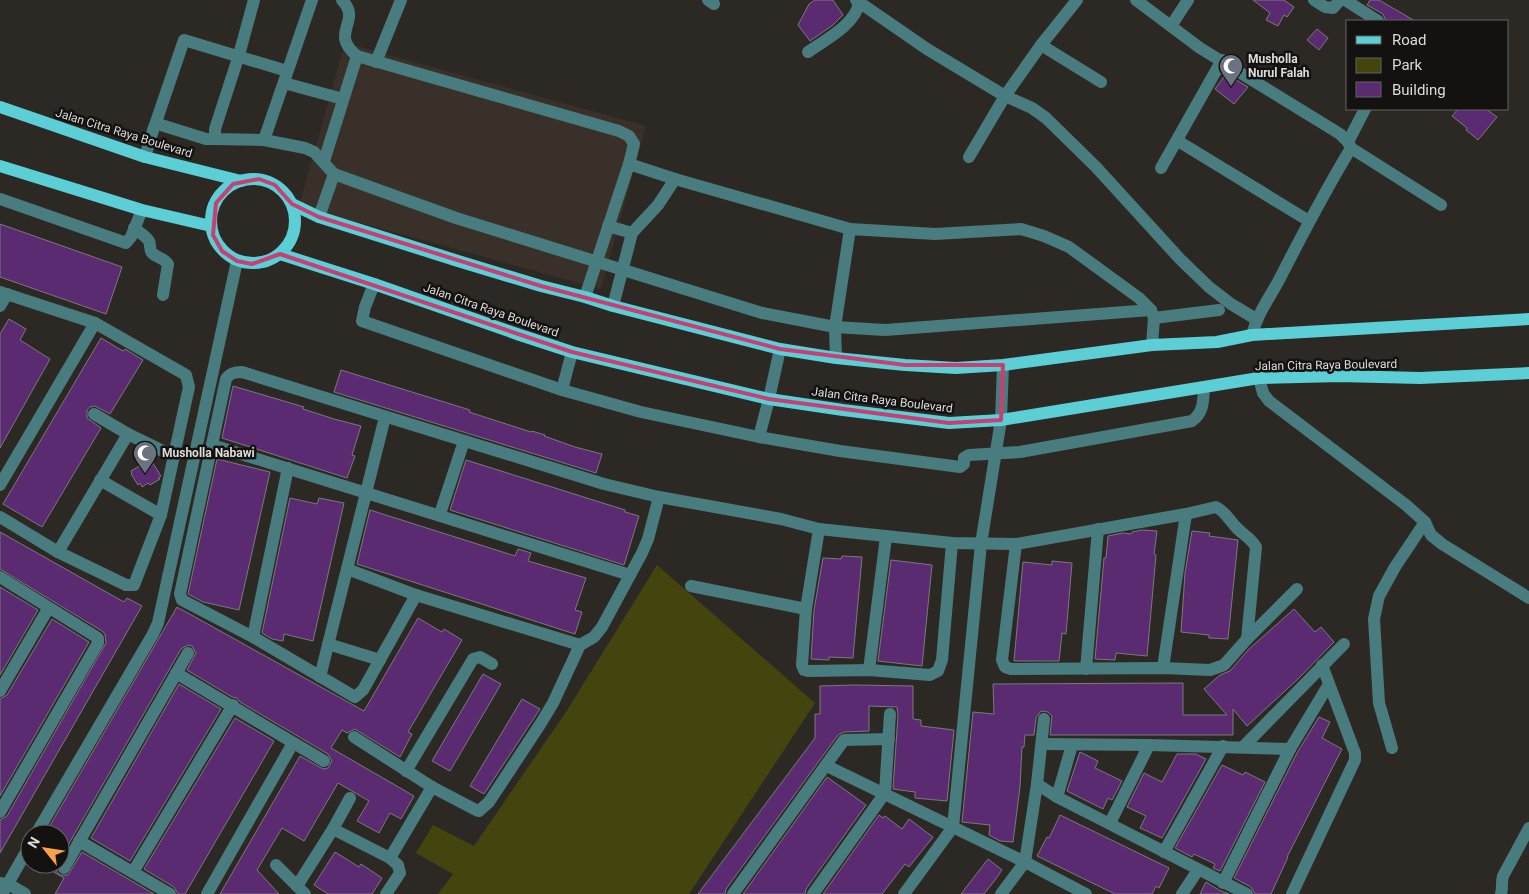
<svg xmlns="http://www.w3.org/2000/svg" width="1529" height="894" font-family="Roboto,sans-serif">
<rect width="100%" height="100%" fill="#2c2925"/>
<polygon fill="#393129" points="345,43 646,126 601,289 299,206"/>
<polygon fill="#44450e" points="657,565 815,703 689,894 438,894 453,874 416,853 433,825 474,846 566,712"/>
<g fill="#5b2b71" stroke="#7b787d">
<polygon points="815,0 833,0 843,15 833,25 810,41 798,25 809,4"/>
<polygon points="1253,0 1284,0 1294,7 1287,17 1284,15 1278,26 1266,20 1270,13"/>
<polygon points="1370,0 1379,0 1415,21 1386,21 1383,14 1367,5"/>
<polygon points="1317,29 1328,38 1319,50 1307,40"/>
<polygon points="1226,74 1248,87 1234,104 1215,89"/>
<polygon points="1458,109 1486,109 1497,117 1478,140 1466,130 1467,128 1452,116"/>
<polygon points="0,224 122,267 106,314 0,277"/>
<polygon points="9,319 26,329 20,340 50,359 0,448 0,334"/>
<polygon points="101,338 123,351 125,349 143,360 110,414 95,406 90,407 87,410 87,418 101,428 42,527 3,504"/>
<polygon points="341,370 470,410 469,412 531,432 532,431 545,435 544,436 575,447 602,454 596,473 334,392"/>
<polygon points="233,386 304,407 303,409 334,419 361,426 352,455 355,456 347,478 222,438"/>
<polygon points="217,459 270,472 239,610 203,602 188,594"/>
<polygon points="466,460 625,510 625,512 639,516 624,565 450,510"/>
<polygon points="148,461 150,463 152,462 161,476 158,478 160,479 150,485 148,483 142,487 140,483 138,485 131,474 132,473 131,471"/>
<polygon points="290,498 317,504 319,498 344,503 313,641 284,634 283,641 272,639 262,633"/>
<polygon points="370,510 515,556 518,549 531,553 528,561 586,578 575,610 582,612 575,634 357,564"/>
<polygon points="1142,530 1157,531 1154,554 1156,555 1147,656 1116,653 1115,660 1095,659 1104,558 1106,558 1108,536 1123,533 1131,534 1132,532"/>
<polygon points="1192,531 1210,533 1209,536 1238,540 1228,639 1209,638 1209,635 1181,632 1185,573"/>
<polygon points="0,532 124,602 127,598 142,606 0,853 0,820 7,816 106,643 105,634 102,631 0,569"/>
<polygon points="842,556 862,557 853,658 829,657 829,660 811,659 814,610 823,558 841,559"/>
<polygon points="891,560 932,565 922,666 878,661"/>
<polygon points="1052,561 1072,563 1066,634 1062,633 1059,661 1014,661 1023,562 1052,565"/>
<polygon points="0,587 38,610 0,675"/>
<polygon points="177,607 364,711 418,618 442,632 444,629 462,640 408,732 412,734 400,757 355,729 347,733 342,730 331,748 414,796 401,819 390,813 379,833 357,821 369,801 338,783 304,841 282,828 257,870 279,894 220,894 300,756 323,769 328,768 332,761 328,754 240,702 237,698 232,697 187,670 196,653 192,646 188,645 181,649 60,859 60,834 45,834"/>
<polygon points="1294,609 1315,632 1321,627 1334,642 1299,678 1247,726 1233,709 1233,735 1050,735 1052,716 1048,712 1041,711 1036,718 1034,735 1025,735 1024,747 1022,747 1020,787 1013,842 1000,841 989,835 990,825 962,822 973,712 994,714 993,684 1183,683 1183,715 1227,715 1204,689 1220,675 1230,671 1249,649"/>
<polygon points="52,619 89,642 0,796 0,699 7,695"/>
<polygon points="483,674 501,684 450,771 432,761"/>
<polygon points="179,684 221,709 130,861 91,838"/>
<polygon points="854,685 913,686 913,719 921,720 921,726 954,730 947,801 915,798 915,792 893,789 898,715 897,707 869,706 869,731 844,732 838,735 726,889 725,894 698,894 815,738 815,714 820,714 820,686"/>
<polygon points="522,699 540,709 484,794 470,786"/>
<polygon points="1319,717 1330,722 1322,738 1342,749 1287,857 1288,857 1271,894 1255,894 1251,887 1234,878 1297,753"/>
<polygon points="235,718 274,741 185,894 178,894 174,887 144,869"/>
<polygon points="1080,752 1098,761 1095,768 1122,781 1112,800 1108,798 1103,809 1067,791"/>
<polygon points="1177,754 1196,754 1206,759 1162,838 1140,828 1146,816 1127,807 1144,773 1162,782"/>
<polygon points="1222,765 1243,775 1245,772 1265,782 1220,871 1213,868 1215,864 1194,854 1192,857 1175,848"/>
<polygon points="827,777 866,805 806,889 805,894 743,894"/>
<polygon points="879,815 883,818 885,816 902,829 909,819 933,837 909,867 905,864 882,894 823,894"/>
<polygon points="1060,815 1169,868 1159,888 1156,886 1152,894 1115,894 1037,856 1047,837 1049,838"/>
<polygon points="82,852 154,894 55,894 64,878 40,864 57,864 57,872 60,875 68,875"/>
<polygon points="335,852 359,867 361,864 382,878 372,894 328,894 314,885"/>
<polygon points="988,859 1002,870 995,880 984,894 961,894"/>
<polygon points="1206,882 1219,890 1229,894 1200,894"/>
</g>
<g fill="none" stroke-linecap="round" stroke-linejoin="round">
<g stroke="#497c7f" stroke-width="12">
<polyline points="254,0 239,55 215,129 215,139 264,140 305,148 314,152 334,174 456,218 762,313 835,327 885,330 1151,310"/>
<path d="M342 0C363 22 328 32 357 56L619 131 629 136 634 144 629 164 585 297"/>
<polyline points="708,0 714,4"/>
<polyline points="856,0 927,49 1005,96 1032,108 1046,118 1096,167 1180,259 1209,287 1231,304 1256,319"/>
<polyline points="1077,0 1041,45 1101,82"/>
<polyline points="1136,0 1200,48 1340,134 1348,142 1351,148 1441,205"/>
<polyline points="1314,0 1325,7 1333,8 1340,0"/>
<polyline points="1345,0 1378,21"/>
<polyline points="1171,26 1188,0"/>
<path d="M808 52C825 40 855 25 859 3"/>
<polyline points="376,62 401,0"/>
<polyline points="284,83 343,99"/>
<polyline points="155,125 184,40 287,71"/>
<polyline points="264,140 312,0"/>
<polyline points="1178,141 1309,221"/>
<polyline points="1348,142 1365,109"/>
<polyline points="145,157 154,127 158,124 206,139 215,139"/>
<polyline points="969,157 1005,96 1041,45"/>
<polyline points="324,161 357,56"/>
<polyline points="629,164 675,179"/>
<polyline points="1161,168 1222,60"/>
<polyline points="0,199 126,243 131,237 142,210"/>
<polyline points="319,217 334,174"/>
<polyline points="608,226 632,233"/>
<path d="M134 228C139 232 146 236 149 241 151 245 149 249 152 253 157 258 164 258 168 264L163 295"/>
<path d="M374 284 365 307 362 321 562 390 641 412 759 437 840 451 960 467 964 464V458L969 455 1020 452 1192 421C1204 412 1203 401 1204 388"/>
<polyline points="0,292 95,323 186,375 189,387 161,515 134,585 126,585 58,552 0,517"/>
<polyline points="0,306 7,294"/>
<polyline points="613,306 632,233 658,205 675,179 850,229 935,234 1021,229 1044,236 1069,247 1139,298 1151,310 1154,318 1152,345"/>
<polyline points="1154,318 1219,310"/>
<path d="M1252 335C1257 314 1269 299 1279 280 1302 235 1325 191 1351 148"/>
<polyline points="836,358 835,327 850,229"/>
<polyline points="1259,378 1263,393 1269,401 1406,505 1425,522 1431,535 1442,544 1529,598"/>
<polyline points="562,390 572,352"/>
<polyline points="94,414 128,434 173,456"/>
<polyline points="759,437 769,399 780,349"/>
<polyline points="212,445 630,575"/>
<polyline points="100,480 161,515"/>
<polyline points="0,485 95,323"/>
<polyline points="440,514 464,441"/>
<polyline points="819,529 806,609 802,665 804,670 808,671 869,670 930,675 938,671 942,660 952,543"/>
<polyline points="1016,544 1002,660 1005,667 1011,669 1163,668 1210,670 1224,665 1247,639 1297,589"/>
<polyline points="58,552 128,434"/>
<polyline points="347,569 416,595 580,645"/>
<polyline points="0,577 98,638 98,643 0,812"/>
<polyline points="691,586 806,609"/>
<path d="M416 595 363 690 355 697 253 637 182 600 180 594 226 379C230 373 235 372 242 372L604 484 659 497 781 519 819 529 952 543 1016 544 1186 514 1216 507C1226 512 1228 519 1236 527 1242 534 1251 538 1256 547L1247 639"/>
<polyline points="253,637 288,468"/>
<polyline points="328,644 380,660"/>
<polyline points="1163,668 1186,514"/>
<polyline points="1086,669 1098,529"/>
<polyline points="869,670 886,537"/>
<polyline points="176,673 324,761"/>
<polyline points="320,677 385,417"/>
<polyline points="0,691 48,609"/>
<polyline points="354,737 432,787 476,810 479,811 489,802 541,723 553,703 580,645 594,637 602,627 642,553 648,539 659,497"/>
<polyline points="1042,744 1149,745 1290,749"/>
<polyline points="1244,746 1344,644"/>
<polyline points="1392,748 1379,703 1374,619 1379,596 1395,567 1425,522"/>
<polyline points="827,766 1025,862 1086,894"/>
<polyline points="406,771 473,659 480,657 492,664"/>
<polyline points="1037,784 1057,797 1247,894"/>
<polyline points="1057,797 1072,745"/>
<polyline points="1110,823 1149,745"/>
<polyline points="333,829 390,858 398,865 400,873 386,894"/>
<polyline points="36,834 153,634 158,623 237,261"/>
<polyline points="79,841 170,894"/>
<polyline points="1164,852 1223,746"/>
<polyline points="390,858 432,787"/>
<polyline points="276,865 305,894"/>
<polyline points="64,868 188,653"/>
<polyline points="133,872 233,705"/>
<polyline points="0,883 10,885 25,894"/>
<polyline points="1223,883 1290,749 1329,684"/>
<polyline points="297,886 333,829 350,798"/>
<polyline points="2,894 30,845"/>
<polyline points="207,894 293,743"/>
<polyline points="733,894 844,740 889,739"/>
<polyline points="813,894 885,793 890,714"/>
<polyline points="904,894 953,827 981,544 1001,420 1003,365"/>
<polyline points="1001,894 1025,862 1037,784 1044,719"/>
<polyline points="1182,894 1198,870"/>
<polyline points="1292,894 1355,760 1355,753 1322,665"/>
<path d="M1501 894C1503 888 1501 882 1503 876L1529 828"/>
</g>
<g stroke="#5bcfd5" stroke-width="12">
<polyline points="0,107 145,157 241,181"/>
<polyline points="0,166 142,210 211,226"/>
<circle cx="253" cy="221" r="42"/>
<polyline points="292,204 319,217 458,261 541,286 585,297 613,306 780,349 836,358 905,365 956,368 1003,365 1152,345 1217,342 1252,335 1529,319"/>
<polyline points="280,254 374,284 520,335 572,352 769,399 843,410 949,423 1001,420 1259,378 1340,376 1420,378 1529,373"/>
</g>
</g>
<path fill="none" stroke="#c83f74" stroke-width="4" stroke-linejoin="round" d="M259 179 275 185 292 204 319 217 541 286 780 349 905 365H1003L1001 420 949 423 769 399 572 352 280 254 252 264 237 261 222 251 213 235 216 203 233 184Z"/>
<defs>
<g id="mosque-pin" transform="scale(1.25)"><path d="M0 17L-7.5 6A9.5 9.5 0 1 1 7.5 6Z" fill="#6b7280" stroke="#131210"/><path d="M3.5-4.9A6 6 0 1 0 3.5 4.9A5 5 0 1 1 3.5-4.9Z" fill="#fff"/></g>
</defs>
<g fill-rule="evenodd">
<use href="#mosque-pin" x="1231" y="66"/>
<use href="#mosque-pin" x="145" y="453"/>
</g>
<g text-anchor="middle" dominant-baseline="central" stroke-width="5" stroke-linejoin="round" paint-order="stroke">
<g font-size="12" font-weight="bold" fill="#dedbd9" stroke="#131210" text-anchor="start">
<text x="1248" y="59">Musholla<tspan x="1248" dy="14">Nurul Falah</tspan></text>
<text x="162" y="453">Musholla Nabawi</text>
</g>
<g font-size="12" fill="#dedbd9" stroke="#131210">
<text transform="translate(124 133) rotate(17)">Jalan Citra Raya Boulevard</text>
<text transform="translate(491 310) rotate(19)">Jalan Citra Raya Boulevard</text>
<text transform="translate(1326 365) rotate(-1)">Jalan Citra Raya Boulevard</text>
<text transform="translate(882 400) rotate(7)">Jalan Citra Raya Boulevard</text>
</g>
</g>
<rect x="1346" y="20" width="162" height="90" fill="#131210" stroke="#646260"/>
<rect x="1356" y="36" width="25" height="8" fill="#5bcfd5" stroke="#646260"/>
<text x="1392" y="45" font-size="15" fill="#dedbd9">Road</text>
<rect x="1356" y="58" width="25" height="15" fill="#44450e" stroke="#646260"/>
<text x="1392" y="70" font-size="15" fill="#dedbd9">Park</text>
<rect x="1356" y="82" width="25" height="15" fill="#5b2b71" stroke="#646260"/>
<text x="1392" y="95" font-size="15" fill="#dedbd9">Building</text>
<g transform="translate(45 849) rotate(300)"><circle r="24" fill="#131210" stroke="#646260"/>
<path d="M0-4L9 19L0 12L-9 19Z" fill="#f7a149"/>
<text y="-8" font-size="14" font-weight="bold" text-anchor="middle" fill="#dedbd9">N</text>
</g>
</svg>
